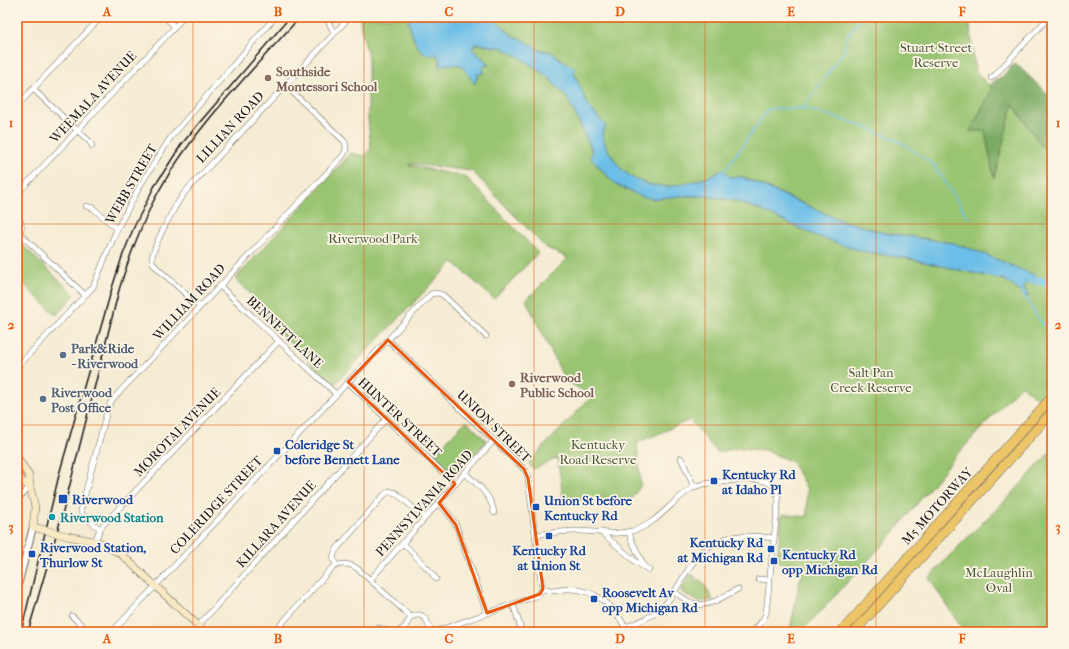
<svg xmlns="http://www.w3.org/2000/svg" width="1069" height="649" font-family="'IM FELL French Canon',serif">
<rect width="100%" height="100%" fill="#fcf5e5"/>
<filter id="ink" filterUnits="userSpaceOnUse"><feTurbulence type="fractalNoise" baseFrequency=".025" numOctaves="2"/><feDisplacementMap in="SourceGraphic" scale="8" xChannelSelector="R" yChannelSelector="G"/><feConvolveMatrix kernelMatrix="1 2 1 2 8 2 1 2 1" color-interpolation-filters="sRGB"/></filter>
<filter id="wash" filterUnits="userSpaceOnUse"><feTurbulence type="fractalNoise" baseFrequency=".012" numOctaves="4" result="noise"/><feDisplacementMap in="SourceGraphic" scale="16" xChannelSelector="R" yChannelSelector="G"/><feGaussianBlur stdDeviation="0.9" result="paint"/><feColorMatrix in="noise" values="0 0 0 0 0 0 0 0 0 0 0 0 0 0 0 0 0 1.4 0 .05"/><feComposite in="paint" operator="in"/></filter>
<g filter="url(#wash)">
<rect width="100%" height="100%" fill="#f5ecd3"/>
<g fill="#99c471" stroke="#5a7046">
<polygon points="360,17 407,17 415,42 436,54 440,60 446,64 461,64 475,83 482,66 489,65 472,49 476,43 494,47 501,47 518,56 547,76 564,94 571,105 592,150 591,158 607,176 653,199 680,196 705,196 731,200 756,208 861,251 910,259 1005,280 1028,297 1024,287 1028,278 1036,276 974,250 953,243 885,233 838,219 743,177 730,177 723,171 703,179 669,187 651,185 634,179 621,169 607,149 602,135 606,126 589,107 574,73 575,69 551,52 539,50 524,40 515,38 492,17 969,17 975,71 992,89 970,131 985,131 994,177 1013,104 1040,144 1052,156 1052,390 1041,402 1021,385 954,458 890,537 801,632 788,632 790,630 801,574 777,561 782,514 807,517 807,489 792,462 765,450 739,448 717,452 690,420 637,443 641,485 628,504 563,499 558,458 533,469 528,463 592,396 565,380 526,300 568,258 545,247 472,171 412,164 408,165 466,177 538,253 494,299 453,262 334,385 255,309 260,303 235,279 351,153 365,156 371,148 368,120 368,57 361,28"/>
<polygon points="20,243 75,295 56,315 17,278 17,246"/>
<polygon points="466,421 485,439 485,443 458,473 453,474 434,457 449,438"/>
<polygon points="1052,450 1052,632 964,632 929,578 950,555 1013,493"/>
<polygon points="691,574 696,577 693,581 696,583 698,579 703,582 713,600 699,602 683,593 681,590"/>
</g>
<polygon fill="#7aaa63" stroke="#4b6340" points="1015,63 1052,98 1052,156 1040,144 1013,104 994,178 985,131 970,131 992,89 989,86 994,81 1000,79"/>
<path fill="#6bbee7" stroke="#446d82" d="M407 17H492L515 38 524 40 539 50 551 52 564 62 576 69 574 73 589 107 606 126 602 135 607 149 621 169 634 179 651 185 669 187 703 179 723 170 730 177H742L838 219 885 233 953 243 974 250 1037 276 1028 278 1024 287 1029 298 1005 280 910 259 861 251 816 236 756 208 731 200 705 196H680L653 199 640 196 615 184 591 158 592 150 571 105 564 94 547 76 518 56 501 47H494L476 43 472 49 489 64 483 66 484 73 478 74 475 84 461 65 446 64 440 67V60L436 54C434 54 432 56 430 55 415 54 411 28 407 17Z"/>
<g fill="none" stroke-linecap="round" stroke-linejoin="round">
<g stroke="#6bbee7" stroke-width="1.5">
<polyline points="803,108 845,50 846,38 862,17"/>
<polyline points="724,172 768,109 803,108 858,124 901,142 934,165 969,219"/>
<polyline points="1022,292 1038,318 1052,336"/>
</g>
<polyline stroke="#6bbee7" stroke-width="8" points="1017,277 1052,283"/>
</g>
</g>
<g filter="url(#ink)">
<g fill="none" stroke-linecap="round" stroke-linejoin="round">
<g stroke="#68655c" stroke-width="6">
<g id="minor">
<polyline points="326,17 334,33"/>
<polyline points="175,27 183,17"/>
<polyline points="991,78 995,75 1049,17"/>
<polyline points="33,89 90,142 92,146"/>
<polyline points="17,106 101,17"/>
<polyline points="17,194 175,27 165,17"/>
<polyline points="86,206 93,208 117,229"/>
<path d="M17 216C23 223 23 230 17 236"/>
<polyline points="19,233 85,295"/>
<polyline points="220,286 336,394"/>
<path d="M200 307 155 266 152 261C151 248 176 204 185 192L345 22"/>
<path d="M388 340 526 471 528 478 541 582 543 588C550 594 559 589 567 589 595 588 617 607 627 632"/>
<polyline points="17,367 93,287 117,229 141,184 171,137 275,17"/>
<polyline points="348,382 455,484"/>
<polyline points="681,458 694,487"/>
<path d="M465 473C477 484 492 496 494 513"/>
<polyline points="17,500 30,487"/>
<polyline points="439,503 448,513 456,525 487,613"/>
<path d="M100 529 82 515 81 509 108 408 112 400 342 157C346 152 348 147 344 141L285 85"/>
<polyline points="601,532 636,562 649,570"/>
<polyline points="629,532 631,539 644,566"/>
<path d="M535 535C549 533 564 531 578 531 596 531 614 536 632 531 657 525 670 502 691 489 700 483 712 483 723 482 741 479 780 472 778 502L766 613 763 620 753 632"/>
<polyline points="95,541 100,529 104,524 279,341"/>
<polyline points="403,543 431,572 436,579"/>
<polyline points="336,565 333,558 335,551 383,496 389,491 396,493 425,518"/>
<polyline points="758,579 770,580"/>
<polyline points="370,580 494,440"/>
<path d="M674 592C681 596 688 603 696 604 710 607 726 595 738 589"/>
<polyline points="513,604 522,632"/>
<polyline points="72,616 89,632"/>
<path d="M411 617C424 610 428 622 431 632"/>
<polyline points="198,626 386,419"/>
<path d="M625 627C638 622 650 618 661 609 670 600 677 588 684 576 709 535 729 533 774 538"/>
<polyline points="112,632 431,294 437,293 443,295 486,336"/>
<path d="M274 632 330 570C338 563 348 562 358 569L411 617 405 627 398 632"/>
<path d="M369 632C377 626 382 628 390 632"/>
<polyline points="434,632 536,596 543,589"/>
<polyline points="576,632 576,630"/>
</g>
</g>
<g stroke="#68655c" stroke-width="8">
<polyline id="tertiary" points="17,589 33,527"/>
</g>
<g stroke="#68655c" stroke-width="8">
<g id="secondary">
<polyline points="17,457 29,476 30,487 35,507 33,527 41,529"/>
<polyline points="17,473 22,481 30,487"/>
<polyline points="67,536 99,542 121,554 205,632"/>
</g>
</g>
<g stroke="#68655c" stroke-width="10">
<g id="motorway">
<polyline points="841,632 1052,397"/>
<polyline points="854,632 1052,412"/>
</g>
</g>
<use href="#minor" stroke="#fff" stroke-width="5"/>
<use href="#tertiary" stroke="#fff" stroke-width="6"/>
<use href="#secondary" stroke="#f8e8c3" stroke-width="7"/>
<use href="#motorway" stroke="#edc569" stroke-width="9"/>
<g stroke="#1c1c1c" stroke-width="1.5">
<polyline points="21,632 60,471 112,288 122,257 134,227 154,187 181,145 200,122 290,17"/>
<path d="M28 632 64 508 119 290C128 260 139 231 153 202 187 135 250 73 300 17"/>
</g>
<g stroke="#68655c" stroke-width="8" stroke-linecap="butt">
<polyline id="secondary-bridge" points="41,529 67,536"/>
</g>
<use href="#secondary-bridge" stroke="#f8e8c3" stroke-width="7"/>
</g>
</g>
<path fill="none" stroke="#e8590c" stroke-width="3" stroke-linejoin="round" d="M388 340 524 469 528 478 543 589 540 594 487 613 456 525 439 503 455 484 348 382Z"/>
<path fill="none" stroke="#e8590c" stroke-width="1" stroke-opacity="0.55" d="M193 17V632M364 17V632M534 17V632M705 17V632M876 17V632M17 224H1052M17 425H1052"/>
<g fill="#8d6e63" stroke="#fcf5e5" stroke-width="1.5">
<circle cx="268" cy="78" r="4"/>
<circle cx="512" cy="384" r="4"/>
</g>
<g fill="#5c6f8a" stroke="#fcf5e5" stroke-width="1.5">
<circle cx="63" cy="355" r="4"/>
<circle cx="43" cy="399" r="4"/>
</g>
<g fill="#1a4fb4" stroke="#fcf5e5" stroke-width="1.5">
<rect x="273" y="447" width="8" height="8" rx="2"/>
<rect x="710" y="477" width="8" height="8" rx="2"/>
<rect x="58" y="494" width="10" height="10" rx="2"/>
<rect x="532" y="503" width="8" height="8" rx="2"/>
<rect x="545" y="532" width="8" height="8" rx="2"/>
<rect x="767" y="545" width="8" height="8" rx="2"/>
<rect x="28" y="550" width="8" height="8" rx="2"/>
<rect x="770" y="557" width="8" height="8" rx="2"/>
<rect x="590" y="595" width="8" height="8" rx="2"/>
</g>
<circle fill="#0f9aa8" stroke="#fcf5e5" stroke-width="1.5" cx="52" cy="517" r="4"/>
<g text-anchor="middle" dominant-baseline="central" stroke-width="3.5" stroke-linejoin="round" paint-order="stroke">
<g font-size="13" fill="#48573a" stroke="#fcf5e5">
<text x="936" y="47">Stuart Street<tspan x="936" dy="15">Reserve</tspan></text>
<text x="373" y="238">Riverwood Park</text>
<text x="871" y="372">Salt Pan<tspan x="871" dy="15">Creek Reserve</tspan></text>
<text x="598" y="444">Kentucky<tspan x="598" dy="15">Road Reserve</tspan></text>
<text x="999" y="572">McLaughlin<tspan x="999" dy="15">Oval</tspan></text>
</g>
<g font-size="13" font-weight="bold" fill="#785e54" stroke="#fcf5e5" text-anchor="start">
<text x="276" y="71">Southside<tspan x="276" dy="15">Montessori School</tspan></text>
<text x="520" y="377">Riverwood<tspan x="520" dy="15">Public School</tspan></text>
</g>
<g font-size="13" fill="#1c1c1c" stroke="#fcf5e5">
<text transform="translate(93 97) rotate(-47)">WEEMALA AVENUE</text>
<text transform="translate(230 127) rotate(-47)">LILLIAN ROAD</text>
<text transform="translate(131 184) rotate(-60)">WEBB STREET</text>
<text transform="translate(189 302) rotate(-47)">WILLIAM ROAD</text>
<text transform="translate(285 332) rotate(43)">BENNETT LANE</text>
<text transform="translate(400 417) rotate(43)">HUNTER STREET</text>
<text transform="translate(494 426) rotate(44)">UNION STREET</text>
<text transform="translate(177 432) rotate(-46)">MOROTAI AVENUE</text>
<text transform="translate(424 503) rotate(-48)">PENNSYLVANIA ROAD</text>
<text transform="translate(216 505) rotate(-47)">COLERIDGE STREET</text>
<text transform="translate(937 506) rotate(-48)">M5 MOTORWAY</text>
<text transform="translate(276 524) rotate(-48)">KILLARA AVENUE</text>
</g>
<g font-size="13" font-weight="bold" fill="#4e5e75" stroke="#fcf5e5" text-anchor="start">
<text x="71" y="348">Park&amp;Ride<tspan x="71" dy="15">- Riverwood</tspan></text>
<text x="51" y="392">Riverwood<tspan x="51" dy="15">Post Office</tspan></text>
</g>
<g font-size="13" font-weight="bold" fill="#164399" stroke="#fcf5e5" text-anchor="start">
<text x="285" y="444">Coleridge St<tspan x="285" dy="15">before Bennett Lane</tspan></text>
<text x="722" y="474">Kentucky Rd<tspan x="722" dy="15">at Idaho Pl</tspan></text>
<text x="72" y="499">Riverwood</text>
<text x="544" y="500">Union St before<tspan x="544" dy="15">Kentucky Rd</tspan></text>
<text x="763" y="542" text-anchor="end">Kentucky Rd<tspan x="763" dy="15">at Michigan Rd</tspan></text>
<text x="40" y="547">Riverwood Station,<tspan x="40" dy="15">Thurlow St</tspan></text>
<text x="549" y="550" text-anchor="middle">Kentucky Rd<tspan x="549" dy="15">at Union St</tspan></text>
<text x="782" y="554">Kentucky Rd<tspan x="782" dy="15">opp Michigan Rd</tspan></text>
<text x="602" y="592">Roosevelt Av<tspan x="602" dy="15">opp Michigan Rd</tspan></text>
</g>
<g font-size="13" font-weight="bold" fill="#0d838f" stroke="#fcf5e5" text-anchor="start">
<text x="60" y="517">Riverwood Station</text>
</g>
</g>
<rect width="1069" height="649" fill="none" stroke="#fcf5e5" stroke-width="44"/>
<rect x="22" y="22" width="1025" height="605" fill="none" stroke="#e8590c" stroke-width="1.5"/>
<g font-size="13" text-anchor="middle" font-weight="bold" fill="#e8590c">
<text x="107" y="16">A</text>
<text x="278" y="16">B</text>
<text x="449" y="16">C</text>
<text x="620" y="16">D</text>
<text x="791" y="16">E</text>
<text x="962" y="16">F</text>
<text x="11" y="127">1</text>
<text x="1058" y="127">1</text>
<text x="11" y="329">2</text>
<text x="1058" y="329">2</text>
<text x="11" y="531">3</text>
<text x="1058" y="531">3</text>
<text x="107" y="643">A</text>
<text x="278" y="643">B</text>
<text x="449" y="643">C</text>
<text x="620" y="643">D</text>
<text x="791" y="643">E</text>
<text x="962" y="643">F</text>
</g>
</svg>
